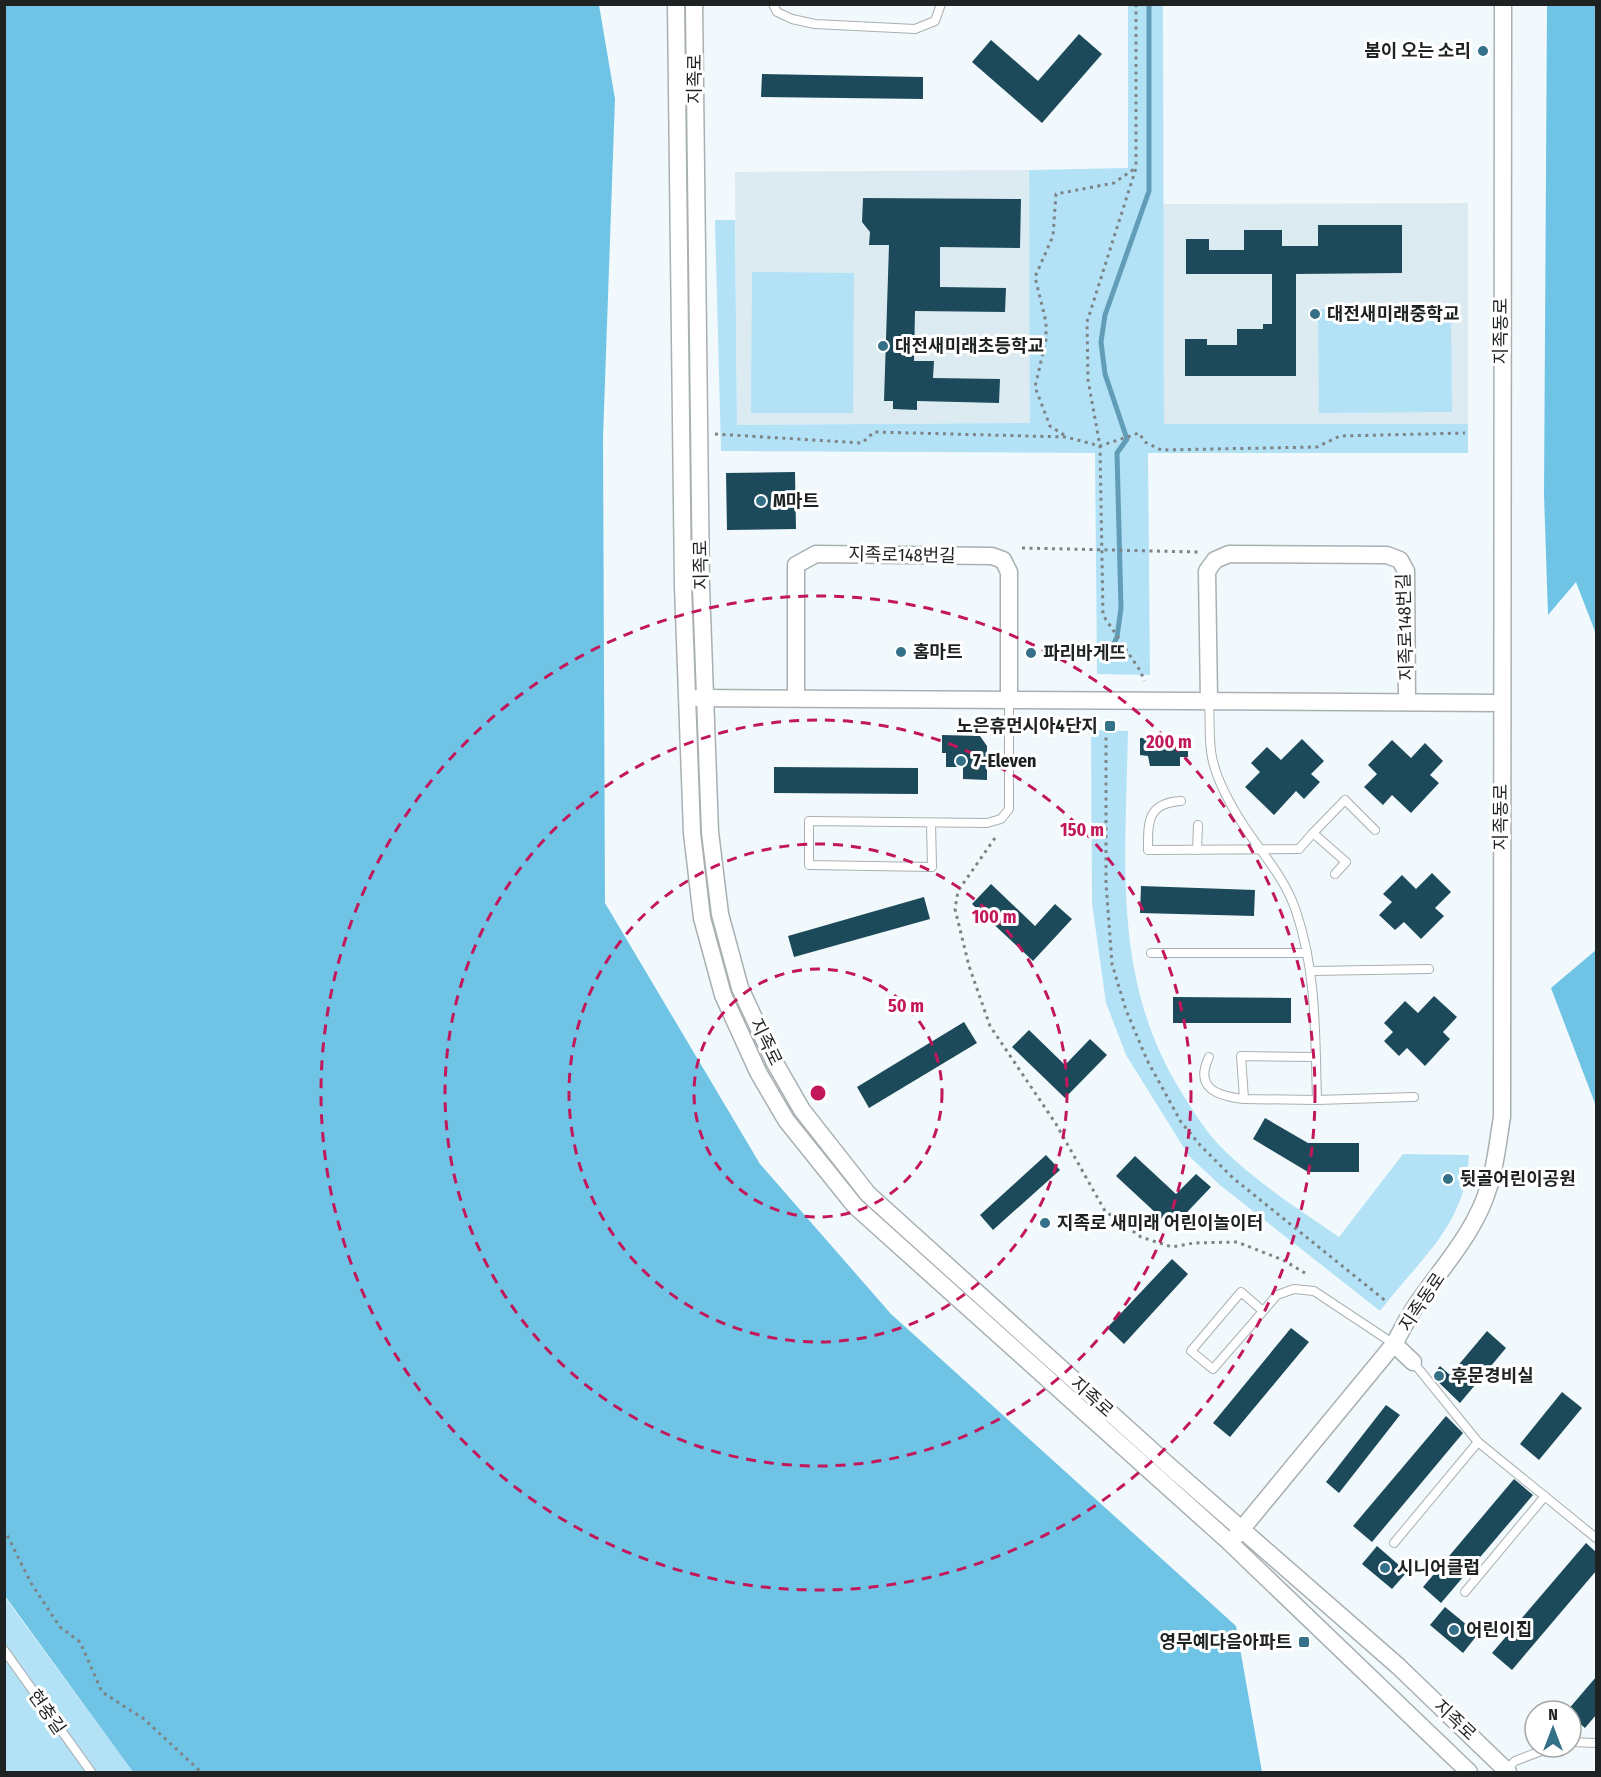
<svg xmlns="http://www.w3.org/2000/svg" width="1601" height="1777" font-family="'Fira Sans Condensed','Noto Sans KR',sans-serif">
<rect width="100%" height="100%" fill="#f1f9fc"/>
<g fill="#dcebf2">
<polygon points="1029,170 1031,423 737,425 735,172"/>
<polygon points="1468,203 1468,424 1164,424 1163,204"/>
</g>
<g fill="#b3e2f7">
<polygon points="1128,5 1163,5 1164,424 1468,424 1468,453 1148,453 1150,675 1097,674 1095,453 721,451 715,220 735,220 737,425 1030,423 1029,170 1128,168"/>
<polygon points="752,272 854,273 853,413 751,413"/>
<polygon points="1451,308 1452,412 1319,413 1318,309"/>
<path d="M1091 730 1128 731C1126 858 1111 977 1180 1090 1193 1111 1206 1132 1223 1149 1257 1183 1300 1210 1339 1237L1403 1154 1469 1155C1466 1226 1420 1258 1380 1311L1220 1185 1189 1156 1126 1055 1106 1003 1092 903Z"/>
<polygon points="4,1596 133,1772 5,1772"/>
</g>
<g fill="#6fc4e6">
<polygon points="5,4 599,5 615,99 603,437 605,903 760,1164 891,1314 1236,1626 1262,1772 133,1772 5,1596"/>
<polygon points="1547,5 1596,5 1596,634 1576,582 1548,615 1544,495"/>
<polygon points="1596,950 1596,1106 1551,988"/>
</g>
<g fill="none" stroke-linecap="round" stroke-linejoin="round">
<polyline stroke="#619db6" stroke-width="5" points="1109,653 1117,637 1121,608 1117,453 1127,439 1105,374 1101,342 1105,315 1149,191 1149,4"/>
</g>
<g fill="#1c4a5b">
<polygon points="1079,34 1102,54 1042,123 972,62 991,40 1038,81"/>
<polygon points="762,74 923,77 923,99 761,97"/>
<polygon points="863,198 1021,199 1020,248 940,247 940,287 1006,288 1005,312 915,311 914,361 934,361 933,378 1000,379 999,403 917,401 917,410 893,409 893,401 884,401 889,245 869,245 870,232 862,222"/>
<polygon points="1318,225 1402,225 1402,273 1296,274 1296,376 1185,376 1185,339 1207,339 1207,345 1237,345 1237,329 1263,329 1263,324 1272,324 1272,274 1186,274 1186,239 1209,239 1209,250 1244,250 1244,230 1282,230 1282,246 1318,246"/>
<polygon points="795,472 796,529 727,530 726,473"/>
<polygon points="942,735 980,736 987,746 987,780 963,779 963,767 946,767 946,753 942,753"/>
<polygon points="1188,737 1188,757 1180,757 1180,766 1150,766 1148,756 1140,755 1140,738"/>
<polygon points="1302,739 1324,761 1311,774 1320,782 1304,799 1296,791 1274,815 1245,787 1260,772 1251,763 1267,747 1281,760"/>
<polygon points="1392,740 1411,758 1425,743 1443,761 1430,775 1439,783 1411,813 1392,795 1383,805 1364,787 1377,774 1368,765"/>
<polygon points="774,767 918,768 918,794 774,793"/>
<polygon points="1432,873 1451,892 1435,908 1444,916 1421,939 1404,922 1395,930 1379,915 1392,902 1383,894 1402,875 1416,889"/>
<polygon points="991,884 1035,926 1055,904 1072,919 1033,961 972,904"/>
<polygon points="1141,886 1255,890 1254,916 1140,913"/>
<polygon points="924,897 930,919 794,957 788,936"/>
<polygon points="1434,996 1457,1017 1443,1032 1450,1039 1425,1066 1407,1048 1399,1056 1384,1041 1393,1032 1384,1023 1405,1001 1418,1013"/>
<polygon points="1173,997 1291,998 1291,1023 1173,1023"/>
<polygon points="964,1022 977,1043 869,1108 857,1087"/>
<polygon points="1029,1030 1065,1065 1090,1039 1107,1055 1065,1098 1012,1047"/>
<polygon points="1265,1118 1308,1143 1359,1143 1359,1172 1308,1172 1253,1139"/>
<polygon points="1046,1155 1060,1170 993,1230 980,1215"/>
<polygon points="1135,1156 1176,1194 1196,1174 1211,1187 1172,1228 1116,1176"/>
<polygon points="1172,1259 1188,1274 1124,1344 1107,1328"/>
<polygon points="1291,1328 1309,1342 1230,1437 1213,1423"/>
<polygon points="1487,1331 1506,1348 1460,1403 1432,1376 1440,1366 1450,1375"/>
<polygon points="1562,1392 1582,1408 1539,1460 1520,1444"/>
<polygon points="1386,1405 1400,1415 1339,1493 1326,1482"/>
<polygon points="1446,1416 1463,1433 1372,1542 1353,1526"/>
<polygon points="1514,1479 1533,1495 1441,1603 1423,1587"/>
<polygon points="1586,1543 1596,1552 1596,1571 1512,1670 1492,1653"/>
<polygon points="1377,1546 1407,1572 1392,1589 1362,1564"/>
<polygon points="1445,1607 1478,1634 1463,1653 1430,1625"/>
<polygon points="1596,1677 1596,1715 1585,1728 1571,1716 1571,1711 1567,1711"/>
</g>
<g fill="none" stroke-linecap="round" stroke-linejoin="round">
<g stroke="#a9b0b3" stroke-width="10">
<g id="lane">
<polyline points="773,4 777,12 792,19 815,24 915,29 935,21 941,4"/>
<path d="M1209 701C1210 718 1209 735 1211 751 1214 776 1231 806 1244 826 1263 855 1285 878 1296 911 1317 973 1315 1036 1317 1100"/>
<path d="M1181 801C1147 803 1148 822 1148 850L1299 849 1313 833"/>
<polyline points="931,823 932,867 809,865 809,821 987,823 1001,819 1009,809 1009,700"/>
<polyline points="1197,850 1198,825"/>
<polyline points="1335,874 1346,862 1313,833 1345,800 1375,830"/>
<polyline points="1151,953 1307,953"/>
<polyline points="1312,971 1429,969"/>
<path d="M1209 1057C1194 1088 1217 1096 1244 1099"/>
<polyline points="1315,1057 1241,1056 1244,1099 1317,1100 1414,1097"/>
<polyline points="1263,1311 1241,1292 1191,1351 1213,1369 1277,1295 1294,1289 1314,1291 1394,1344"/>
<polyline points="1413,1362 1478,1442 1596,1538"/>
<polyline points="1394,1543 1478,1442"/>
<polyline points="1465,1592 1545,1496"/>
<polyline points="4,1650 91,1772"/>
<polyline points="1571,1742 1596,1743"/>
<polyline points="1504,1772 1515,1761 1552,1747"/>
</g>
</g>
<g stroke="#a9b0b3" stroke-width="19">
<g id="street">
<polyline points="676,4 683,586 692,833 702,918 723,995 758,1072 786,1120 855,1206 1227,1540 1469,1772"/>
<polyline points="694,4 701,586 710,832 720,914 740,988 775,1063 802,1110 868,1194 1168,1465 1398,1666 1508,1772"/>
<polyline points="697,698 1501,703"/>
<polyline points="796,698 796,565 816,554 992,556 1003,560 1009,572 1009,700"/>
<polyline points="1209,701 1207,571 1215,560 1229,554 1387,555 1400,560 1406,571 1407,702"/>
<polyline points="1394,1344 1413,1362"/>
<path d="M1236 1536 1394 1344C1401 1332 1407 1319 1415 1307 1441 1268 1476 1232 1489 1186 1496 1164 1498 1140 1502 1117L1503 4"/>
</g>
</g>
<g stroke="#7e8385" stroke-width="3" stroke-dasharray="3 4.5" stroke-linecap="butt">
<polyline points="1136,4 1136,168 1087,322 1088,380 1100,446 1103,615 1141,672 1144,681"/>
<polyline points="715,434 862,443 874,432 1066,437 1100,446 1139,433 1145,442 1161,450 1317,447 1340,436 1465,433"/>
<polyline points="1064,435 1050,426 1035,387 1046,340 1046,322 1035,277 1053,236 1056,194 1114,183 1134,169"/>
<polyline points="1022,548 1198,552"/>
<polyline points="1106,730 1106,883 1112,964 1126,1010 1147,1060 1181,1122 1200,1145 1233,1178 1387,1302"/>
<polyline points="995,838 958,891 955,909 969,966 990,1026 1056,1124 1105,1211 1141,1237 1172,1247 1194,1243 1237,1242 1283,1260 1305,1273"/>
<polyline points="4,1529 31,1583 46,1606 60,1627 80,1642 102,1692 144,1719 201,1772"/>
</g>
<use href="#lane" stroke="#fff" stroke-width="8"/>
<use href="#street" stroke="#fff" stroke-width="16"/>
</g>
<g fill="none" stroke="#c2185b" stroke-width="3" stroke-dasharray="10 8">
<circle cx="818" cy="1093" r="124"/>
<circle cx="818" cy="1093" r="249"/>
<circle cx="818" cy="1093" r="373"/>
<circle cx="818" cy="1093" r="497"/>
</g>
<g fill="#347087" stroke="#fff" stroke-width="2">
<circle cx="1483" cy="51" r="6"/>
<circle cx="1315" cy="314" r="6"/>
<circle cx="883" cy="346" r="6"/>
<circle cx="761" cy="501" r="6"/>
<circle cx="901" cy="652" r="6"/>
<circle cx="1031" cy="653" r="6"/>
<rect x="1104" y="720" width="12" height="12" rx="3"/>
<circle cx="961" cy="761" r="6"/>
<circle cx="1448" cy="1179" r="6"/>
<circle cx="1045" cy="1223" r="6"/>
<circle cx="1439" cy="1376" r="6"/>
<circle cx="1385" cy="1568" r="6"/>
<circle cx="1454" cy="1630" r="6"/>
<rect x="1298" y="1636" width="12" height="12" rx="3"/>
</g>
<g text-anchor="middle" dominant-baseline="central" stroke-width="6" stroke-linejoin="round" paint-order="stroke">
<g font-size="18" font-weight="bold" fill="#1f2223" stroke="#fff" text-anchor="start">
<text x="1471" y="51" text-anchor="end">봄이 오는 소리</text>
<text x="1327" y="314">대전새미래중학교</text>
<text x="895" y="346">대전새미래초등학교</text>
<text x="773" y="501">M마트</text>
<text x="913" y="652">홈마트</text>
<text x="1043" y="653">파리바게뜨</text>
<text x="1098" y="726" text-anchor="end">노은휴먼시아4단지</text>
<text x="973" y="761">7-Eleven</text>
<text x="1460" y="1179">뒷골어린이공원</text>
<text x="1057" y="1223">지족로 새미래 어린이놀이터</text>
<text x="1451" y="1376">후문경비실</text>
<text x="1397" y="1568">시니어클럽</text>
<text x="1466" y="1630">어린이집</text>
<text x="1292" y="1642" text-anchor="end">영무예다음아파트</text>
</g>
<g font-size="18" fill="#1f2223" stroke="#fff">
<text transform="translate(695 79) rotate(-90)">지족로</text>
<text transform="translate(1501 331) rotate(-90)">지족동로</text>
<text transform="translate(902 555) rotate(1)">지족로148번길</text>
<text transform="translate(701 565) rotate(-91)">지족로</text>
<text transform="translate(1405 627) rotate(-92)">지족로148번길</text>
<text transform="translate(1501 817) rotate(-90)">지족동로</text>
<text transform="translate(766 1042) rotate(64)">지족로</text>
<text transform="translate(1422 1302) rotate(-56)">지족동로</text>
<text transform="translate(1092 1397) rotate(42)">지족로</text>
<text transform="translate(47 1712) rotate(55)">현충길</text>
<text transform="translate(1455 1720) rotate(43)">지족로</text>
</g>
</g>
<circle cx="818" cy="1093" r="9" fill="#c2185b" stroke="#fff" stroke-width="3"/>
<g font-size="18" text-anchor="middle" font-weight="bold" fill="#c2185b" stroke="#fff" stroke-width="6" stroke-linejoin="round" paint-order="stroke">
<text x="1169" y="748">200 m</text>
<text x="1082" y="836">150 m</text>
<text x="994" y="923">100 m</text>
<text x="906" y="1012">50 m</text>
</g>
<rect width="1601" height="1777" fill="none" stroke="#1f2223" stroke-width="12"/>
<g transform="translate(1553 1729)"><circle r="28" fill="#ffffff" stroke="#a5a7a7" stroke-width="1.5"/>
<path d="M0-4.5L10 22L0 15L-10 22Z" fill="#347087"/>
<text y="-9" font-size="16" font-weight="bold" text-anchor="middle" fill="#1f2223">N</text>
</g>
</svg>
